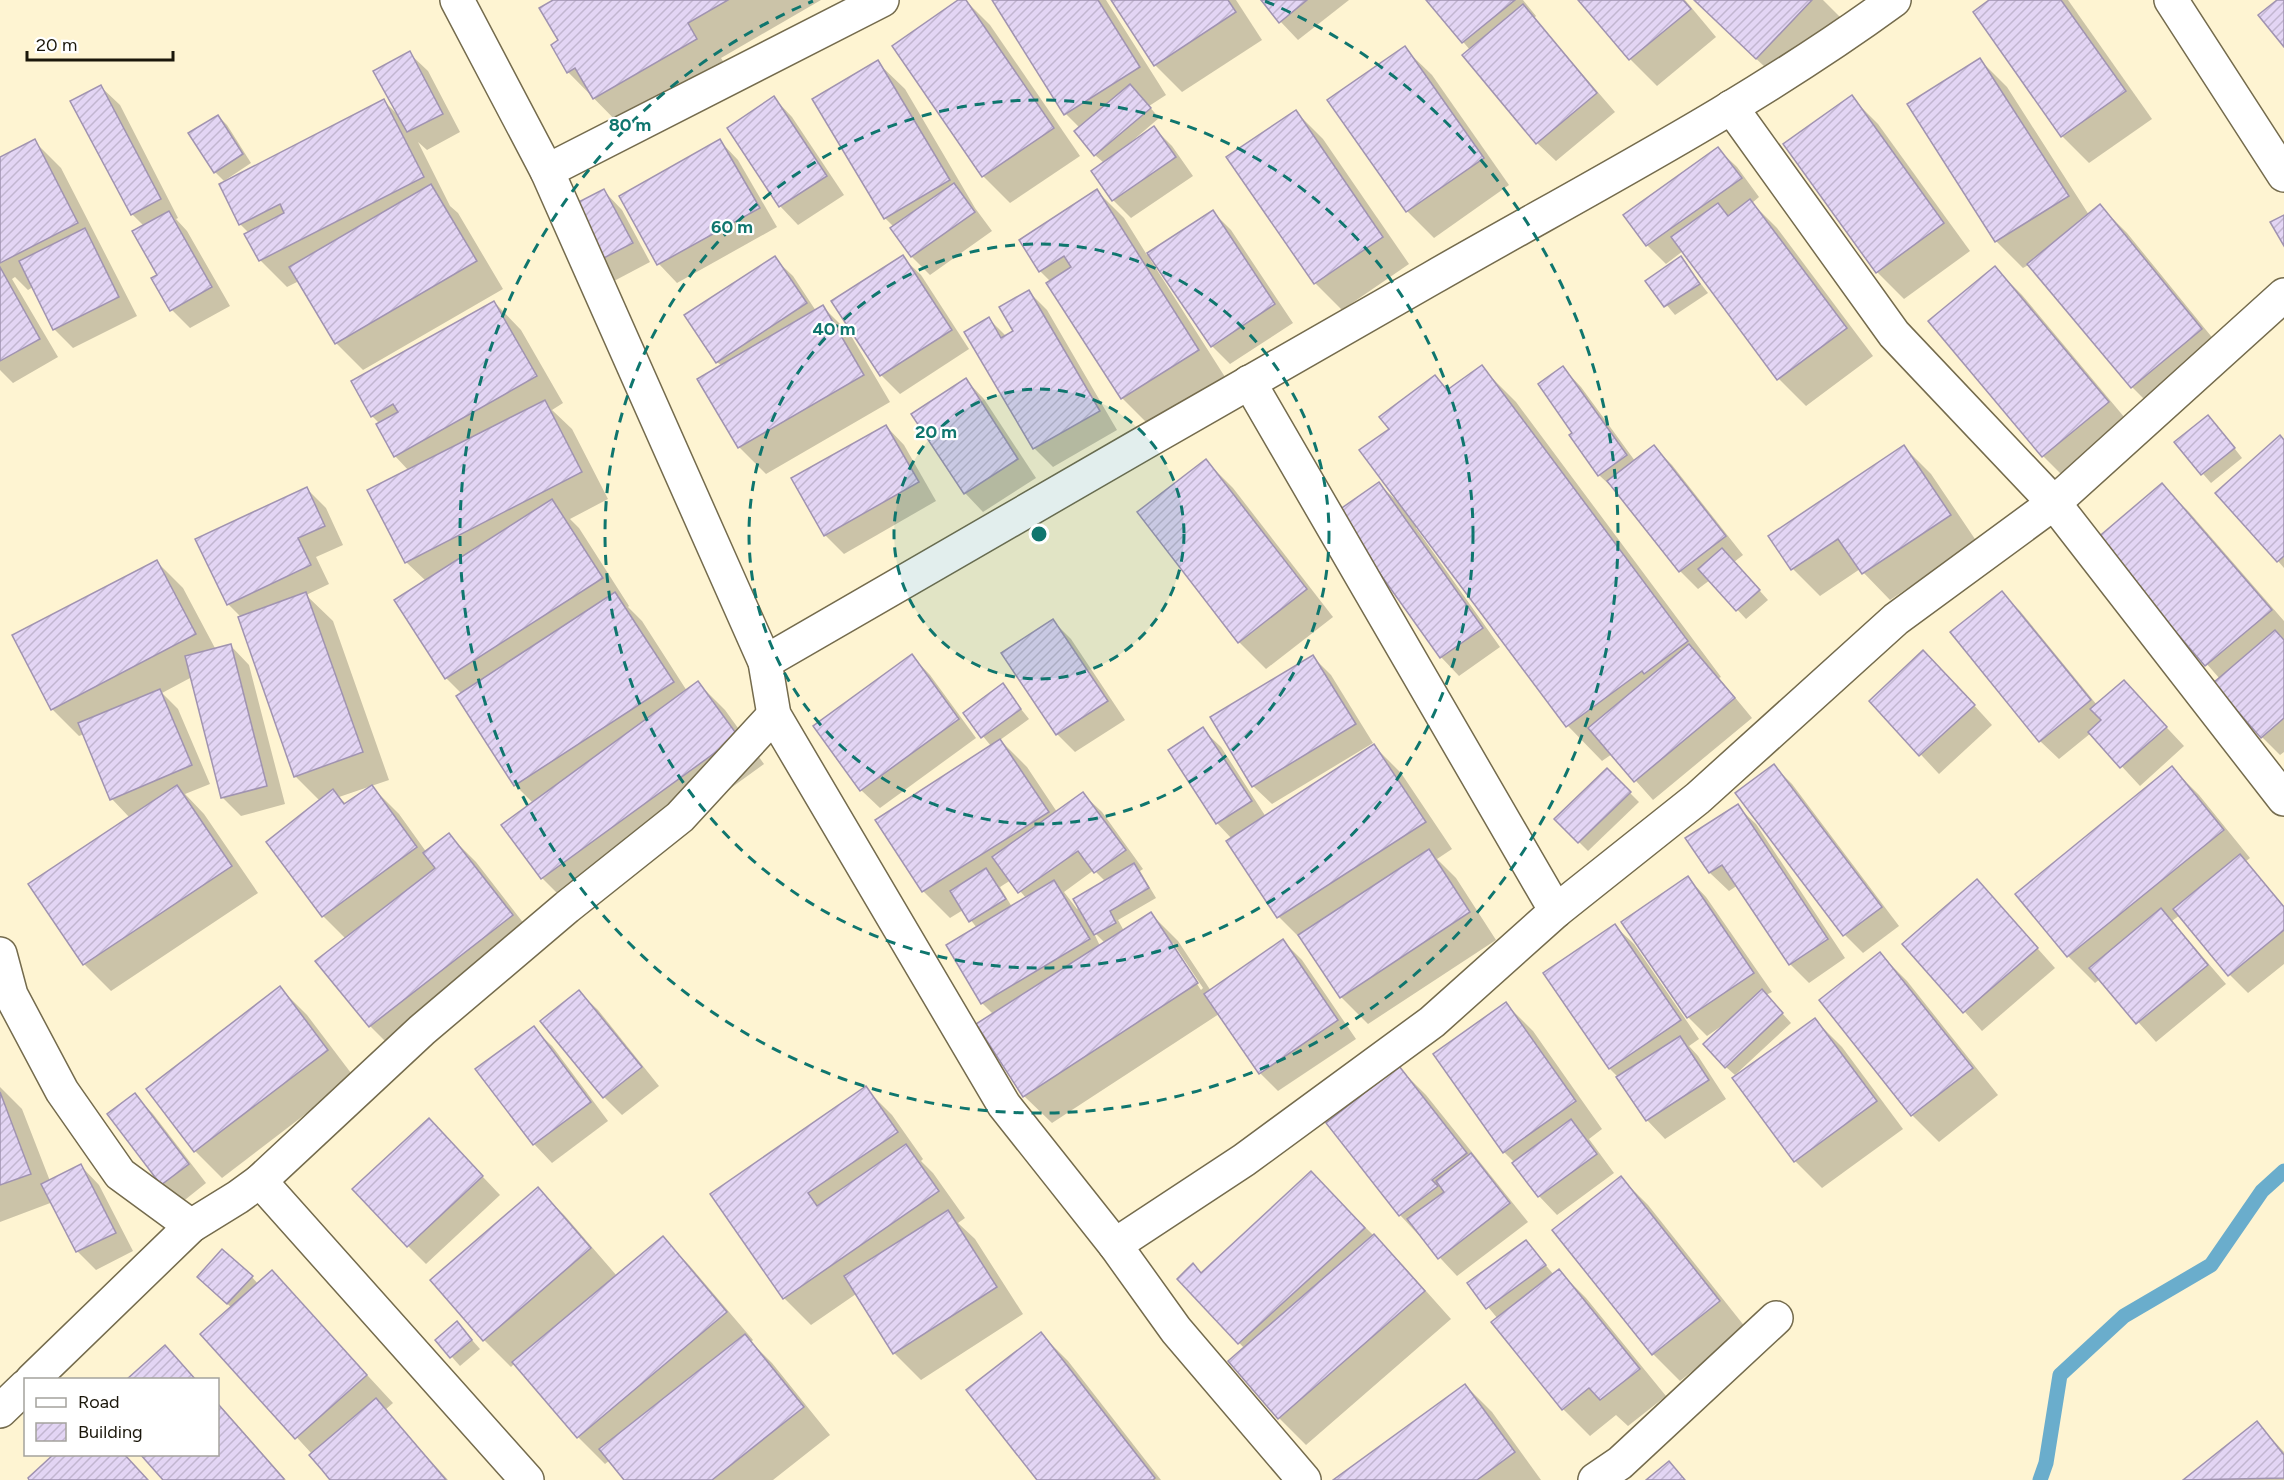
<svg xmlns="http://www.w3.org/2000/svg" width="2284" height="1480" font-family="Figtree,sans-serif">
<defs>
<pattern id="building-hatch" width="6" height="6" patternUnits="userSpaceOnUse" patternTransform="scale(1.5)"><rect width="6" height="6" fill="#e3d5f4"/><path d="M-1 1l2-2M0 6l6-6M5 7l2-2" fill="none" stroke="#c2b6d0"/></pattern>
</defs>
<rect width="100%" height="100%" fill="#fef4d2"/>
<g fill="#0003" fill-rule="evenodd">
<polygon points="556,0 821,0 721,58 731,74 628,133 568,72 560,41"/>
<polygon points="961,0 965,0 990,25 1080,156 1010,203 983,176"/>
<polygon points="994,0 1106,0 1166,95 1149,106 1159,118 1131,142 1132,143 1154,128 1172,146 1193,176 1131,218 1113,200 1104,163 1095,155 1080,128 1066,114"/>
<polygon points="1112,0 1236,0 1262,40 1182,92 1155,65"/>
<polygon points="1260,0 1349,0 1298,40"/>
<polygon points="1428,0 1523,0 1536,16 1534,18 1615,112 1556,161 1537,143 1470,50"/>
<polygon points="1580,0 1685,0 1716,37 1657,86 1630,59"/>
<polygon points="1694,0 1823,0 1844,21 1784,85"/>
<polygon points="1992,0 2068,0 2152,119 2089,163 2062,136"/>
<polygon points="1404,48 1432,75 1509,185 1434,238 1407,211"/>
<polygon points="409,53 428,71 460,132 427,150 418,142 450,206 458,213 503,289 363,370 336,343 299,281 287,287 260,260 249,233 240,224 384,101 399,116"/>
<polygon points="1980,60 2007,87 2089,215 2100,206 2127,233 2228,357 2159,414 2132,387 2030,264 2023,268 1996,241"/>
<polygon points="877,62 905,89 975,208 992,231 930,275 912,257 894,227 885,218"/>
<polygon points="101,87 120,105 178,218 176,219 187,231 230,306 190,328 172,310 144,226 132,214"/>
<polygon points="1851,97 1878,124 1970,251 1904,299 1877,272"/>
<polygon points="774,98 792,117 844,195 798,225 780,206"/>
<polygon points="1296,112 1323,139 1409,264 1342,310 1315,283"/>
<polygon points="218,116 227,125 251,163 224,181 215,172"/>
<polygon points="34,141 61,168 137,316 73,348 55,330 33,287 28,290 15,277 12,279 58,357 13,383 0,370 0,159"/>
<polygon points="720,141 738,160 777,227 677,283 659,264 621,197"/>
<polygon points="1718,149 1737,167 1759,197 1752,203 1777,228 1873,356 1806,406 1779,379 1683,251 1666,264 1647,245 1625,216"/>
<polygon points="604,191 622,210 650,262 614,281 596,262"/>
<polygon points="1097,191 1124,218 1147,255 1213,212 1231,230 1293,323 1230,364 1212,346 1153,258 1150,259 1225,377 1149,425 1122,398 1051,282 1040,271 1021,240"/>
<polygon points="902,257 921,275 969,349 900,394 881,375 834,301"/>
<polygon points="774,258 793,276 816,311 823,307 850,334 890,402 766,474 739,447 699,379 722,366 717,362"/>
<polygon points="1681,258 1708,293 1675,315 1647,281"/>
<polygon points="1995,268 2022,295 2135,430 2070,483 2043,456 1931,321"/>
<polygon points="1029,292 1047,310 1117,430 1053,467 1034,448 966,332 989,319 1007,337 1015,332"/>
<polygon points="494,302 521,330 563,403 552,410 572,429 608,499 570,519 579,528 629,606 628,607 642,621 687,691 698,683 725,710 764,764 569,905 542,878 533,803 515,785 462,694 446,678 426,581 406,562 409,471 395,456 378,425 380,424 372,416"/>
<polygon points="1481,367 1516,402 1721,677 1719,678 1752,718 1653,800 1612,754 1602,761 1568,726 1418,526 1416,528 1500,647 1459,676 1441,657 1379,484 1398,502 1399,501 1391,430 1435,377 1449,391"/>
<polygon points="1563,368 1581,387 1635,461 1654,447 1672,465 1743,555 1734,562 1768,600 1746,619 1710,580 1698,589 1680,571 1618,493 1599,475 1574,433"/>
<polygon points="966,380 984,399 1036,478 983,512 965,493 913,414"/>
<polygon points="886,426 904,445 936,501 844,554 825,535"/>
<polygon points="2217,426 2242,458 2211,483 2176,443"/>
<polygon points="2284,441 2284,568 2278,561"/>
<polygon points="1904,447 1931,474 1977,542 1890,600 1860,569 1820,596 1793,569 1771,536"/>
<polygon points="1206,461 1233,488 1333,617 1266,669 1239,642"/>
<polygon points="2162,485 2189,512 2284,621 2284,752 2280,755 2262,737 2220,679 2098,540"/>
<polygon points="307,489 326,508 343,545 316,557 329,584 306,595 333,621 389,780 339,797 347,805 372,787 399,814 427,853 449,835 476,862 539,943 397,1053 370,1026 346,939 323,916 320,801 295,776 241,617 228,604"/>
<polygon points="156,561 183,588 216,650 231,646 249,665 285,804 241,816 222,797 192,677 162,693 178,709 210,784 185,794 204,814 258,893 111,991 84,964 130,818 112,799 84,734 79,736 52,709"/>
<polygon points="2001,593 2020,611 2097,705 2124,682 2184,746 2140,786 2091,733 2059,759 2040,741"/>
<polygon points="1053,621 1071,639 1125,720 1075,752 1057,734"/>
<polygon points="912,656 930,675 976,738 880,808 861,790"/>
<polygon points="1313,657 1331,675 1373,743 1272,804 1253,786"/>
<polygon points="1942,670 1992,725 1939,774 1871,701"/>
<path d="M1002 685 1029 719 1000 740 1027 767 1057 812 1083 794 1102 812 1143 869 1140 871 1156 898 1118 920 1124 931 1151 914 1178 941 1211 991 1283 941 1302 960 1356 1039 1278 1091 1260 1073 1219 1014 1052 1123 1024 1096 994 1015 982 1003 977 928 963 910 950 918 923 891 877 821 991 746 965 714ZM1094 870 1105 881 1077 909 1064 892ZM1011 880 1026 898 1012 907 1000 887ZM1093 931 1105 943 1100 946ZM1170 943H1173L1203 988 1201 990Z"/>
<polygon points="1202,729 1221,747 1266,817 1374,746 1401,773 1452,849 1437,859 1456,878 1496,940 1368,1024 1341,997 1306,944 1279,917 1228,841 1232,839 1217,823 1170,750"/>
<polygon points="1774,766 1792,784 1899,926 1863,953 1845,935 1737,793"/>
<polygon points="2172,768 2199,795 2250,858 2245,862 2284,906 2284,964 2248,993 2230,975 2180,915 2172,921 2226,984 2156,1042 2100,979 2095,983 2068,956 2017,894"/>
<polygon points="1607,770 1639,802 1588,851 1556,819"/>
<polygon points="1737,806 1756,824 1845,958 1809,983 1790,964 1738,885 1729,891 1710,873 1688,838"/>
<polygon points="1688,878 1706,897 1772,992 1766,995 1791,1023 1735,1075 1726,1067 1724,1026 1723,1025 1707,1036 1688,1017 1623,922"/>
<polygon points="1977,881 2055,968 1982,1031 1904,944"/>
<polygon points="1615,926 1634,944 1699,1039 1689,1046 1698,1056 1726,1099 1665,1139 1647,1120 1617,1076 1610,1069"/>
<polygon points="1880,954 1907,981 1998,1095 1939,1142 1912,1115"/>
<polygon points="280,988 307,1015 354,1077 222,1178 195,1151"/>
<polygon points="579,992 598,1010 659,1086 622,1115 604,1097"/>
<polygon points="1506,1004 1533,1031 1602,1129 1589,1139 1614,1173 1557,1215 1539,1196 1515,1163 1504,1152"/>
<polygon points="1815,1020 1842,1047 1903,1129 1822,1188 1795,1161"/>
<polygon points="533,1028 552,1046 608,1121 552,1163 534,1144 477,1069"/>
<polygon points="1399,1068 1426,1095 1528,1222 1457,1276 1400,1215"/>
<polygon points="0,1087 22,1109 50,1181 81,1166 99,1185 133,1251 96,1270 77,1251 53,1202 0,1222"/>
<polygon points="865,1088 892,1115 923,1159 921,1161 933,1173 965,1218 958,1223 975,1239 1023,1314 921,1380 894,1353 856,1294 811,1325 784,1298 712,1194"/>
<polygon points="135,1095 153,1114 206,1183 181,1203 162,1184 109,1115"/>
<polygon points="447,1139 500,1195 426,1264 408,1246"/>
<polygon points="1621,1178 1648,1205 1746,1328 1680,1381 1653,1354"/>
<polygon points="538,1189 565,1216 617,1276 662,1238 689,1265 753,1340 751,1342 772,1363 830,1435 773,1480 626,1480 610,1460 605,1464 578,1437 515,1363 511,1367 484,1340"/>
<polygon points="1338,1200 1401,1263 1451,1319 1306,1445 1279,1418 1245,1349 1179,1279 1202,1274"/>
<polygon points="1526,1242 1554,1275 1559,1271 1586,1298 1666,1396 1628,1426 1616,1415 1590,1436 1563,1409 1493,1323 1498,1319 1469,1284"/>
<polygon points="272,1272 393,1403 385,1410 448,1480 332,1480 312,1454 202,1334 232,1308 207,1286 252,1277 258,1284"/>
<polygon points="465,1332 480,1349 460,1366 437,1340"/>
<polygon points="1041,1334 1068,1361 1161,1480 1039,1480"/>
<polygon points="1465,1385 1492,1412 1541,1480 1335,1480"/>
<polygon points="218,1403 286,1480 165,1480 218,1454"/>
<polygon points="2257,1423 2284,1452 2284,1480 2185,1480"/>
</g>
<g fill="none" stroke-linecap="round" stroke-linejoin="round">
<polyline stroke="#6aadcc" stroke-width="15" points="2040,1480 2046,1463 2060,1375 2124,1316 2211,1265 2262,1191 2284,1171"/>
</g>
<g fill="url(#building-hatch)" stroke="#a093b0" stroke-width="1.5">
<polygon points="553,0 728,0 688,23 697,39 593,99 575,68 567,73 551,45 558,40 539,8"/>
<polygon points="958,0 966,0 1054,128 982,177 892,46"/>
<polygon points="992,0 1098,0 1140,67 1064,115"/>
<polygon points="1111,0 1228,0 1236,12 1154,66"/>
<polygon points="1261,0 1307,0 1279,23"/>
<polygon points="1426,0 1515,0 1462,43"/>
<polygon points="1578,0 1683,0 1691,9 1629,60"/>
<polygon points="1694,0 1812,0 1756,59"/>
<polygon points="1989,0 2061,0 2126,91 2061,137 1973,12"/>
<polygon points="2277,0 2284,0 2284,47 2258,15"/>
<polygon points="1523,4 1597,93 1536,144 1462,55"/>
<polygon points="1405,46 1484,158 1406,212 1327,100"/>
<polygon points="410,51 443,114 407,132 373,71"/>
<polygon points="1980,58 2069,196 1995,242 1907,104"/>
<polygon points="878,60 950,180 884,219 812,99"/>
<polygon points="1130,84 1151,108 1094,156 1074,131"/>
<polygon points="101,85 161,199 131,215 70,101"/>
<polygon points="1852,95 1944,223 1876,273 1783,144"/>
<polygon points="774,96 827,176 779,207 727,128"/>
<polygon points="384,99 424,177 259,261 244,234 284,213 280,204 239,225 219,184"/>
<polygon points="1296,110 1383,237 1314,284 1226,157"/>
<polygon points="218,115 243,154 214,173 188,133"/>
<polygon points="1154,126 1176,157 1112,201 1091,171"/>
<polygon points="35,139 78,223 0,263 0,157"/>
<polygon points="720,139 760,208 657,265 619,196"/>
<polygon points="1718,147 1742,178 1646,246 1623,215"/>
<polygon points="954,183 975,212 911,257 890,228"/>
<polygon points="431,184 477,261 335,344 289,267"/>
<polygon points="604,189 633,243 594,263 565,209"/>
<polygon points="1097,189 1199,350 1121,399 1046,283 1071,267 1064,256 1039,272 1019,240"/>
<polygon points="1750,199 1847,328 1777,380 1671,237 1718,203 1728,216"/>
<polygon points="2100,204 2202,329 2131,388 2027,264"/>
<polygon points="1213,210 1275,304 1211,347 1147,253"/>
<polygon points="169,211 212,287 170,311 151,278 157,275 132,231"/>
<polygon points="2284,215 2284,246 2270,222"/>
<polygon points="85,228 119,297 53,330 19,261"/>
<polygon points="903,255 952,330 880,376 831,301"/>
<polygon points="775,256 807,303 716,363 684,315"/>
<polygon points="1681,256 1700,284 1664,307 1645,281"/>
<polygon points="1995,266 2109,402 2042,457 1928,321"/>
<polygon points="0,267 40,339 0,361"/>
<polygon points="1029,290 1100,411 1033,449 964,332 989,317 1001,338 1013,331 999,307"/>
<polygon points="494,301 537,376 394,457 376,424 398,412 393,404 371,417 351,381"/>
<polygon points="823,305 864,375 738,448 697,379"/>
<polygon points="1482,365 1688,641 1644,674 1642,671 1566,727 1359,450 1389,429 1379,417 1435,375 1447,390"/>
<polygon points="1563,366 1627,455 1598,476 1569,435 1572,433 1538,384"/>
<polygon points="966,378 1018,459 964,494 911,414"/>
<polygon points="545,400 582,472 405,563 367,490"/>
<polygon points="2208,415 2235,448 2201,475 2174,442"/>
<polygon points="886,425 919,482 824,536 791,478"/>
<polygon points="2280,435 2284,440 2284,556 2277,562 2215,493"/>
<polygon points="1654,445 1726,536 1679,572 1607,481"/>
<polygon points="1904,445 1951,515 1862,574 1838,539 1791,570 1768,536"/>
<polygon points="1206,459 1307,589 1238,643 1137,512"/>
<polygon points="1379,482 1483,628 1440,658 1336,512"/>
<polygon points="2162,483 2272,610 2205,666 2096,539"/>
<polygon points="307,487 325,526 298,538 311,565 227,605 195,539"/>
<polygon points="552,499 603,578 445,679 394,600"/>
<polygon points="1722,548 1760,590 1736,611 1698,569"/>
<polygon points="157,560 196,634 51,710 12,635"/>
<polygon points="2002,591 2091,700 2039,742 1950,632"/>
<polygon points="306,592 363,752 294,777 238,617"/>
<polygon points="615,592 674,682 514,786 456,696"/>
<polygon points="1053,619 1108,701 1056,735 1001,653"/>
<polygon points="2275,630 2284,640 2284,718 2261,738 2213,683"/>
<polygon points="231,644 267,786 221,798 185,656"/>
<polygon points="1689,644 1735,698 1634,782 1588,728"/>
<polygon points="1923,650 1975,705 1919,756 1869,701"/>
<polygon points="912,654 959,719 860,791 813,726"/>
<polygon points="1313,655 1356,724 1252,787 1210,717"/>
<polygon points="2124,680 2167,727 2120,768 2088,732 2101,720 2090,709"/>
<polygon points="698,681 738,736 541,879 501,825"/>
<polygon points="1003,683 1021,709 981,738 963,713"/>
<polygon points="160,689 192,765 110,800 78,723"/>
<polygon points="1203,727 1252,801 1216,824 1168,750"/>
<polygon points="1000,739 1049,812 922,892 875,820"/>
<polygon points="1374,744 1426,822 1277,918 1226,841"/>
<polygon points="1774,764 1882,907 1843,936 1735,793"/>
<polygon points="2172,766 2224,830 2067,957 2015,894"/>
<polygon points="1607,768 1631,792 1578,843 1554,819"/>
<polygon points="177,785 232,866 83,965 28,884"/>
<polygon points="372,785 417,847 322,917 266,842 333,789 344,804"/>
<polygon points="1083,792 1126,850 1094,873 1078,851 1018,893 992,857"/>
<polygon points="1738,804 1828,939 1789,965 1722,865 1709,873 1685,838"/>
<polygon points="449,833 513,915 369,1027 315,961 435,868 423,853"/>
<polygon points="1429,849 1470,912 1340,998 1298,935"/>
<polygon points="2240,854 2284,907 2284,930 2228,976 2173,909"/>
<polygon points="1134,863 1149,888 1110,911 1116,923 1094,935 1073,899"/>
<polygon points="986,868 1006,899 969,922 950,891"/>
<polygon points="1688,876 1754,973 1687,1018 1621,922"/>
<polygon points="1977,879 2038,948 1963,1013 1902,944"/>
<polygon points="1054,880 1090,939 981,1004 946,945"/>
<polygon points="2161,908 2208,965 2136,1024 2089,968"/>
<polygon points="1151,912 1198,983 1023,1097 976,1024"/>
<polygon points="1615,924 1681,1020 1609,1069 1543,973"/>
<polygon points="1283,939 1338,1020 1259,1074 1204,994"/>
<polygon points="1880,952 1973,1068 1911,1116 1819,1000"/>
<polygon points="280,986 328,1050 194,1152 146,1089"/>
<polygon points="1762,989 1783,1013 1725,1068 1703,1044"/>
<polygon points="579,990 642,1067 603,1098 540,1021"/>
<polygon points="1506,1002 1576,1101 1503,1153 1433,1054"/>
<polygon points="1815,1018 1877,1101 1794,1162 1732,1078"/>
<polygon points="534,1026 591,1102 533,1145 475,1069"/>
<polygon points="1680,1036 1709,1080 1646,1121 1616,1077"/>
<polygon points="1399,1066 1467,1153 1432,1180 1438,1186 1399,1216 1326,1123"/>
<polygon points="866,1086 898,1132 808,1193 817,1206 906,1144 939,1191 783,1299 710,1194"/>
<polygon points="0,1092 31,1174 0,1185"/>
<polygon points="135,1093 189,1164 161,1185 107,1114"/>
<polygon points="429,1118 483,1176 407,1247 352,1189"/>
<polygon points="1571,1119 1597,1154 1538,1197 1512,1163"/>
<polygon points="1471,1153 1510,1203 1438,1259 1407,1219 1444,1192 1436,1181"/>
<polygon points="81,1164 116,1233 76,1252 41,1184"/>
<polygon points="1311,1171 1365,1228 1238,1344 1177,1279 1193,1263 1201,1273"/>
<polygon points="1621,1176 1720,1301 1652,1355 1552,1230"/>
<polygon points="538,1187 591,1248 483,1341 430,1280"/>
<polygon points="948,1210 997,1287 893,1354 844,1276"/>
<polygon points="1374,1234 1425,1291 1278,1419 1228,1361"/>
<polygon points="663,1236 727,1312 577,1438 512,1362"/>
<polygon points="1526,1240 1546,1265 1486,1309 1467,1283"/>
<polygon points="222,1249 253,1276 227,1304 197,1277"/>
<polygon points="1559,1269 1640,1369 1600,1400 1589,1388 1562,1410 1491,1322"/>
<polygon points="272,1270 367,1375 295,1439 200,1334"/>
<polygon points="457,1321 472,1340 450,1358 435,1340"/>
<polygon points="1041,1332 1155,1478 1153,1480 1037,1480 966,1390"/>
<polygon points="745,1334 804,1407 712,1480 624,1480 599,1449"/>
<polygon points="165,1345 196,1380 126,1380"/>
<polygon points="1465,1384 1515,1452 1477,1480 1333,1480"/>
<polygon points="376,1398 446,1480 330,1480 322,1470 309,1455"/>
<polygon points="218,1404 284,1479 283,1480 163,1480 140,1454 218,1454"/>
<polygon points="2257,1421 2284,1455 2284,1478 2183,1480"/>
<polygon points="54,1454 124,1454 148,1480 29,1480 28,1478"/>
<polygon points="1669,1461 1685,1480 1646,1480"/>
</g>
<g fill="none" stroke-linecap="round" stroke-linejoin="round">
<g stroke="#746b4d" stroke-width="36">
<g id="minor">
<polyline points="457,0 547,171 765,662 774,715 1004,1105 1115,1245 1176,1330 1304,1480"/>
<polyline points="2171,0 2284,175"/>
<polyline points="1731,107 1894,334 2054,503 2284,799"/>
<polyline points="547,171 882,0"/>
<polyline points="1249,382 1556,911"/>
<path d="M765 662C987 533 1209 405 1432 278 1587 189 1749 106 1894 0"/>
<polyline points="0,954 11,995 62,1091 120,1174 191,1226"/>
<polyline points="260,1181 527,1480"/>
<polyline points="1115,1245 1244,1160 1432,1022 1556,911 1698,798 1896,619 2054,503 2284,295"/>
<polyline points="32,1380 191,1226 238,1197 260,1181 422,1030 567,907 680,817 774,715"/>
<polyline points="0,1411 26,1386"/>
<polyline points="1595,1480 1620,1463 1776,1318"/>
</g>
</g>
<use href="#minor" stroke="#fff" stroke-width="33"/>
</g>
<circle cx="1039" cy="534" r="145" fill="#0f766e" fill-opacity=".12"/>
<g fill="none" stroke="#0f766e" stroke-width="3" stroke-dasharray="10 8">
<circle cx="1039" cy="534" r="145"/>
<circle cx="1039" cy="534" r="290"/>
<circle cx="1039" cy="534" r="434"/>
<path d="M1265 1A579 579 0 1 1 813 1"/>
</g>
<circle cx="1039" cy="534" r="9" fill="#0f766e" stroke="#fff" stroke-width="3"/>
<g font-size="18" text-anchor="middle" font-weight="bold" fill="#0f766e" stroke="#fff" stroke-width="4.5" stroke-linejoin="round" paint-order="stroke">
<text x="630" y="131">80 m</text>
<text x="732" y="233">60 m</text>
<text x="834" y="335">40 m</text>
<text x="936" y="438">20 m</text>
</g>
<rect x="24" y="1378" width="195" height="78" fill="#ffffff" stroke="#a4a29d" stroke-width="1.5"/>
<rect x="36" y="1398" width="30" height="9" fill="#ffffff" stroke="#a4a29d" stroke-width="1.5"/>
<text x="78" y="1408" font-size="18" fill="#1b170b">Road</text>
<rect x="36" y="1423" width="30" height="18" fill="url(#building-hatch)" stroke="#a4a29d" stroke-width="1.5"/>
<text x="78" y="1438" font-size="18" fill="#1b170b">Building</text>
<path d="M27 51v9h146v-9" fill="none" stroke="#1b170b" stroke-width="3"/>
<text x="36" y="51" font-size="18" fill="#1b170b" stroke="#ffffff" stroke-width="4.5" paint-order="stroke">20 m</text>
</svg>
